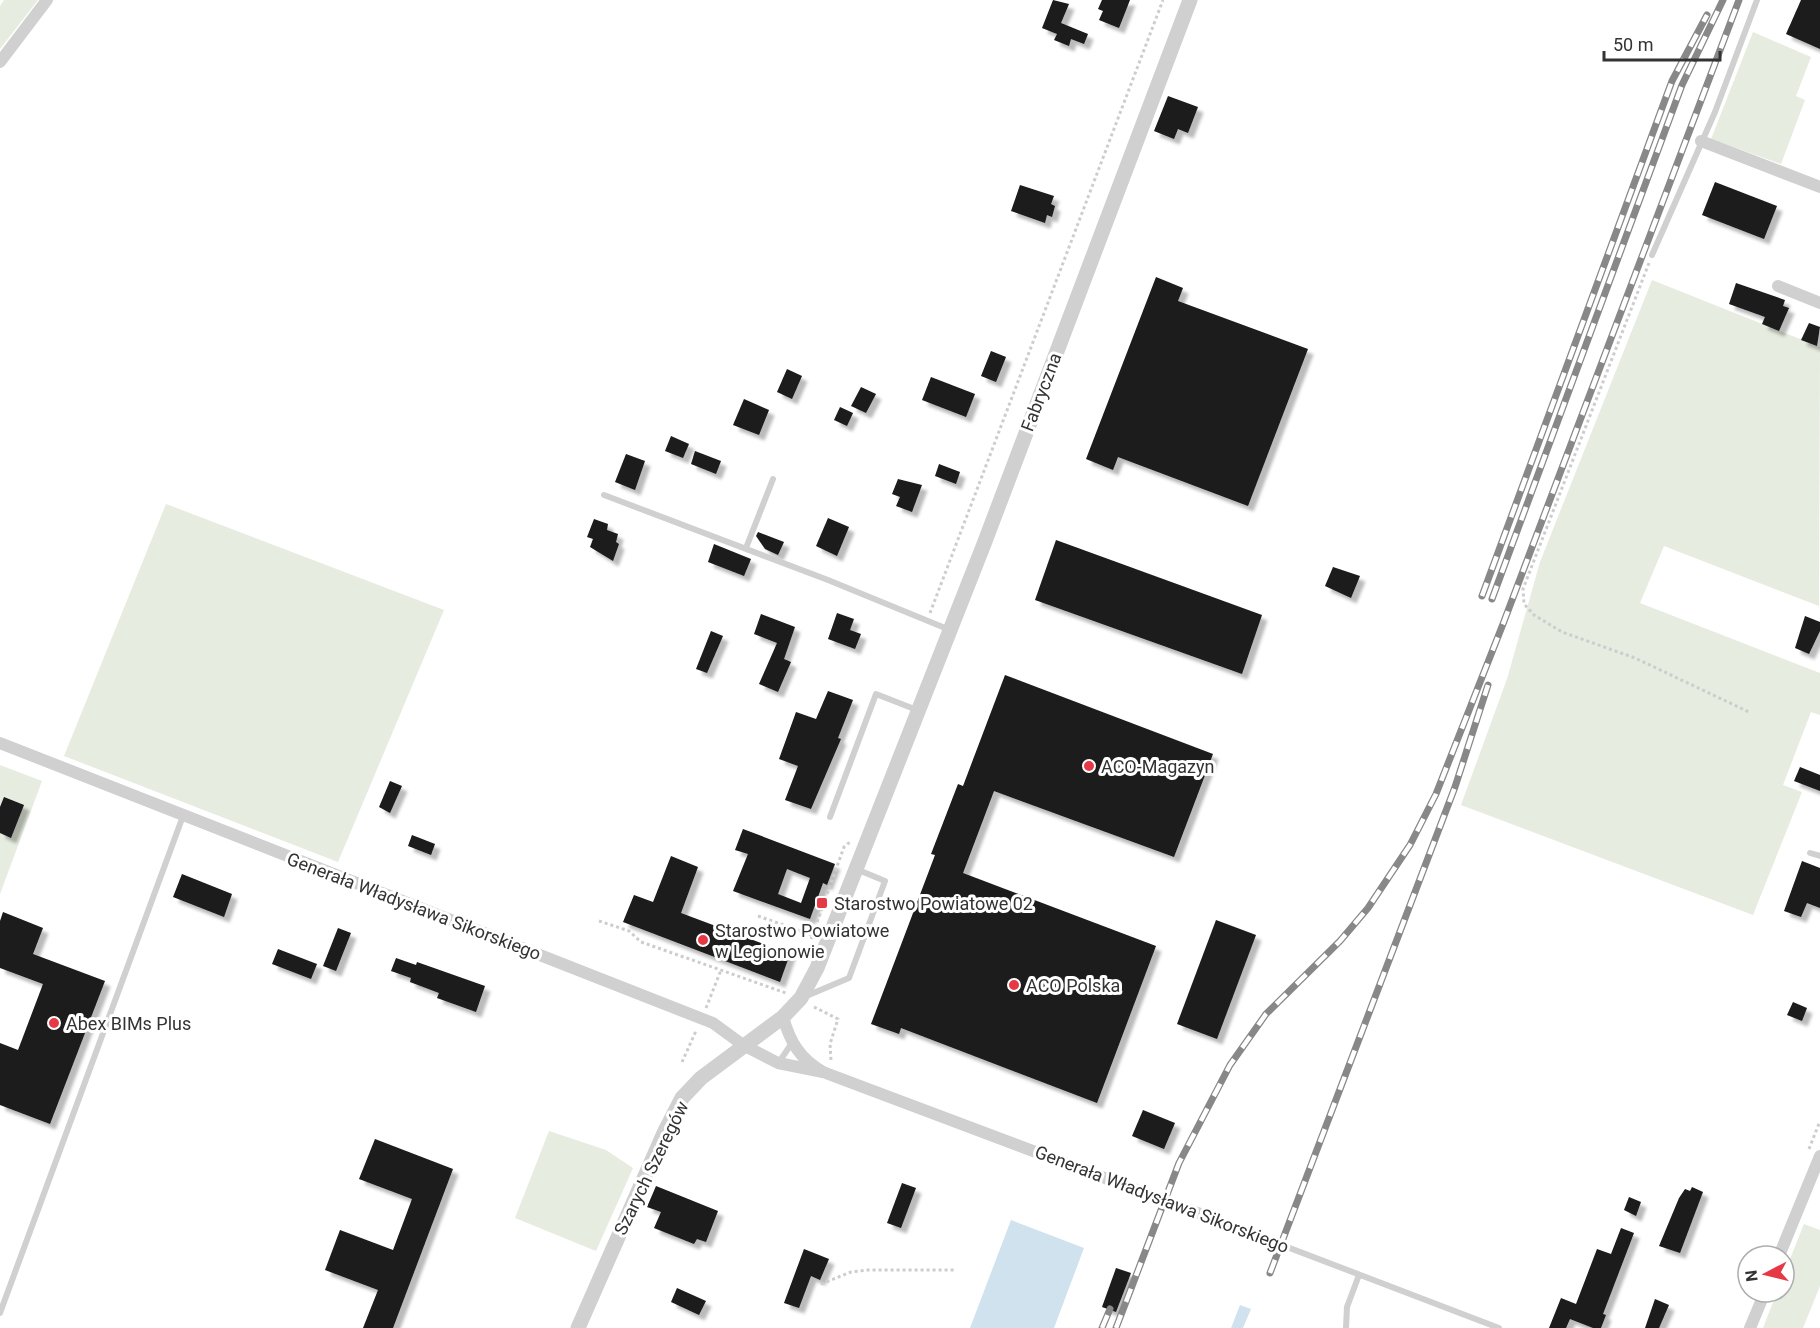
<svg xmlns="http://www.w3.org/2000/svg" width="1820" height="1328" font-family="Roboto,sans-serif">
<defs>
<filter id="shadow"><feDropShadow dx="5.5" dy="5.5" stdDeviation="1.5" flood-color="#0004"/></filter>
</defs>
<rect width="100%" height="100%" fill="#fff"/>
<g fill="#e6ecdf">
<polygon points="4,0 38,0 0,49 0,6"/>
<polygon points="1753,32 1811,57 1796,96 1805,100 1781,164 1711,139"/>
<polygon points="1652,280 1820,347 1819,606 1664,546 1640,603 1820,673 1820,715 1811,712 1783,785 1802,792 1753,915 1461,805 1507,679 1540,562"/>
<polygon points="166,504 444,610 338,862 64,756"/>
<polygon points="0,765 42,781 0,894"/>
<polygon points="549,1131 606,1150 633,1168 596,1251 515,1218"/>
<polygon points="1804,1224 1820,1230 1820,1286 1803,1328 1763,1328 1777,1292 1784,1292 1784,1274"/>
</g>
<g fill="#cfe2ee">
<polygon points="1011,1220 1084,1248 1054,1328 970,1328"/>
<polygon points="1240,1305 1251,1309 1243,1328 1231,1328"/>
</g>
<g fill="#1a1a1a" fill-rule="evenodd" filter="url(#shadow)">
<polygon points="1053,0 1069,4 1061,23 1088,34 1084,44 1071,39 1069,46 1054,40 1057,34 1042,28"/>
<polygon points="1102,0 1130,0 1119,28 1099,20 1103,11 1098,9"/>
<polygon points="1801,0 1820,0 1820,49 1786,34"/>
<polygon points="1168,96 1198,107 1188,133 1178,129 1174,139 1154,131"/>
<polygon points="1715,182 1777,206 1764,239 1702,215"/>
<polygon points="1020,185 1054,196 1051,204 1055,206 1052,217 1047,215 1045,223 1011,211"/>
<polygon points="1156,277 1183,288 1178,301 1308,349 1248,506 1118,457 1113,470 1086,459"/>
<polygon points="1736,283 1785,300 1783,306 1789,308 1779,331 1762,324 1765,317 1729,304"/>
<polygon points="1809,323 1820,327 1817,346 1801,340"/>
<polygon points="991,351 1006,357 996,382 981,376"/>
<polygon points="787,369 802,376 792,399 777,392"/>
<polygon points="931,377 975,394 966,417 922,400"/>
<polygon points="861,387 876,394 866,413 851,406"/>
<polygon points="744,399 769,410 759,435 733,425"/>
<polygon points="840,407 853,413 847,426 834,420"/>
<polygon points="671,436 689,444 683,458 665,451"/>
<polygon points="695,451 721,461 716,474 691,464"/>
<polygon points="626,454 645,461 635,490 615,482"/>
<polygon points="939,464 960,472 956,484 935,476"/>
<polygon points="898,479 922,485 912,512 896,506 900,497 892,494"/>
<polygon points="828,518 849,527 837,556 816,546"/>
<polygon points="594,519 608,524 607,530 618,534 616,542 619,544 613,561 590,547 593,539 587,537"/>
<polygon points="758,532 784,542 778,555 765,549 756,536"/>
<polygon points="1056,540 1262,615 1242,674 1035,600"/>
<polygon points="714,544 751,559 744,576 708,562"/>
<polygon points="1333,567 1360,576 1351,598 1325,586"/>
<polygon points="837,613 854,619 850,630 861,634 855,649 828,639"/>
<polygon points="761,614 795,627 784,659 791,662 778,692 759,684 777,643 754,634"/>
<polygon points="1805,616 1820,622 1820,631 1809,654 1795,648"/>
<polygon points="711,631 723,636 707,673 696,669"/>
<polygon points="1005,675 1213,754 1174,857 994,791 963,873 1156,946 1097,1103 901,1028 899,1034 871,1024 935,855 931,854 958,784 963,786"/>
<polygon points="828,691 853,700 838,738 841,739 811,809 785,800 798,766 779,759 796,712 816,719"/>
<polygon points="1800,767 1820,775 1820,791 1794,781"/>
<polygon points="390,781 402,786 390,813 379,807"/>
<polygon points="4,797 24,805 11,838 0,833 0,807"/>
<path d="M743 829 835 864 827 885 823 883 810 919 733 891 748 854 735 850ZM787 869 810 878 801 903 778 894Z"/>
<polygon points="412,835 435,844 431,855 408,846"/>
<polygon points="671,856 698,867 681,913 790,954 780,982 623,922 634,895 653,902"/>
<polygon points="1802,861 1820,868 1820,908 1807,903 1801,917 1784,911"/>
<polygon points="182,874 232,894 224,917 173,897"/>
<polygon points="3,912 43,928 33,954 105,981 50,1124 0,1105 0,1043 18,1050 43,984 0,968 0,921"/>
<polygon points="1216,920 1256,935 1217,1039 1177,1024"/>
<polygon points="338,928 351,933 336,971 323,966"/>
<polygon points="278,949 317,964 311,979 272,964"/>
<polygon points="396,958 416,965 417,962 485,986 476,1012 437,998 439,993 410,982 411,978 391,971"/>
<polygon points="1793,1002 1807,1008 1802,1021 1787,1015"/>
<polygon points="1143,1110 1175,1123 1164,1149 1132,1136"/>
<polygon points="375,1139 453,1169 393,1328 363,1328 378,1290 325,1270 340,1230 393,1250 412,1199 359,1179"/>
<polygon points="902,1183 916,1188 901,1228 887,1223"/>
<polygon points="656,1186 718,1211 706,1242 697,1239 694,1244 654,1228 661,1212 647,1207"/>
<polygon points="1692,1187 1703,1192 1680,1253 1659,1246 1679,1198 1685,1189 1690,1191"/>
<polygon points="1629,1197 1641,1202 1636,1216 1624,1210"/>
<polygon points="1621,1228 1634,1233 1603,1314 1606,1315 1601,1328 1593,1328 1570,1319 1566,1328 1549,1328 1561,1298 1576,1304 1597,1249 1611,1254"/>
<polygon points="804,1249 829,1259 820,1280 811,1276 799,1308 784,1303"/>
<polygon points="1116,1268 1131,1273 1116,1312 1102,1307"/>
<polygon points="677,1288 706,1301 699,1315 671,1302"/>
<polygon points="1655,1299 1669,1305 1659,1328 1645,1328"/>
</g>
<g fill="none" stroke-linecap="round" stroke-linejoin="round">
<g stroke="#cdcdcd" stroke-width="3" stroke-dasharray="3 3" stroke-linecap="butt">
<polyline points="1649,263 1523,589 1524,604 1534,615 1562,632 1635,658 1749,712"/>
<polyline points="930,613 1163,0"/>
<polyline points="758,916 812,935"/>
<polyline points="599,921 629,931 641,942 786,993"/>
<polyline points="811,939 844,847 851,841"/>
<polyline points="814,1007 838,1019 830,1044 831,1061"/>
<polyline points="706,1008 721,970"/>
<polyline points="682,1062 696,1031"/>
<polyline points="1809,1149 1820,1121"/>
<polyline points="821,1284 851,1272 868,1270 954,1270"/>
</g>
<g stroke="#d0d0d0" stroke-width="6">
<polyline points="1652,255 1715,112 1757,0"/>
<polyline points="604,495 828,580 950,630"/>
<polyline points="746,548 773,479"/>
<polyline points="830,817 876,694 917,710"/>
<polyline points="1810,853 1820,856"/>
<polyline points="804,997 849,978 885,881 856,869"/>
<polyline points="779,1062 792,1043"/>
<polyline points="1206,1216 1499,1328"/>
<polyline points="0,1313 183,816"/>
<polyline points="1346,1328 1347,1307 1359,1275"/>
</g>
<g stroke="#d0d0d0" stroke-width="12">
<polyline points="0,62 47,0"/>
<polyline points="1701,141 1820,187"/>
<polyline points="1778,286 1820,303"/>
<polyline points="0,743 713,1023 743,1045 778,1063 823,1072"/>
<path d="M783 1017C790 1042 800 1059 823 1072L1206 1216"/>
<polyline points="1779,1256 1820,1156"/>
<polyline points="1750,1328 1765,1292"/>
</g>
<polyline stroke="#d0d0d0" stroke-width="15" points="578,1328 664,1133 682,1098 701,1078 783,1017 801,998 817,968 984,544 1190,0"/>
<g stroke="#888" stroke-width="7">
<g id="rail">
<polyline points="1482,596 1672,81 1707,15"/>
<polyline points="1492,599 1682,85 1723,0"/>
<polyline points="1270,1273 1455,787 1488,685"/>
<polyline points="1102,1328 1110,1309"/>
<polyline points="1116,1328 1179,1163 1230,1065 1266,1014 1340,941 1368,908 1410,845 1436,794 1503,624 1739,0"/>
</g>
</g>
<use href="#rail" stroke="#fff" stroke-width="4.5" stroke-dasharray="14" stroke-linecap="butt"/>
</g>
<g fill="#e63946" stroke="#fff" stroke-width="2">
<circle cx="1089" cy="766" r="6"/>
<rect x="816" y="897" width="12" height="12" rx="3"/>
<circle cx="703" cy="940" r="6"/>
<circle cx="1014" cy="985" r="6"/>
<circle cx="54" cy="1023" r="6"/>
</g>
<g text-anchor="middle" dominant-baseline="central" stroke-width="6" stroke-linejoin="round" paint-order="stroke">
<g font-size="18" fill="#333" stroke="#fff">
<text transform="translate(1041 392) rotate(-69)">Fabryczna</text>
<text transform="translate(414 906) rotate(21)">Generała Władysława Sikorskiego</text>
<text transform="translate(651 1168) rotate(-64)">Szarych Szeregów</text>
<text transform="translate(1162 1199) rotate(21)">Generała Władysława Sikorskiego</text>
</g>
<g font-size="18" fill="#333" stroke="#fff" text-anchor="start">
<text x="1101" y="766">ACO-Magazyn</text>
<text x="834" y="903">Starostwo Powiatowe 02</text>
<text x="715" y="930">Starostwo Powiatowe<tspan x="715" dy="21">w Legionowie</tspan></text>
<text x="1026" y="985">ACO Polska</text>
<text x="66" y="1023">Abex BIMs Plus</text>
</g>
</g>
<g transform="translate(1766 1274) rotate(263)"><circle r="28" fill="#ffffff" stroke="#adadad" stroke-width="1.5"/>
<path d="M0-4.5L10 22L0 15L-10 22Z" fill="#e63946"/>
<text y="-9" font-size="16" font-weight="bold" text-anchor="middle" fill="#333333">N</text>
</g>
<path d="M1604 51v9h116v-9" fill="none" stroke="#333333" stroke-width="3"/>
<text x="1613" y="51" font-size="18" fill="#333333" stroke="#ffffff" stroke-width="4.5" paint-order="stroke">50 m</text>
</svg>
